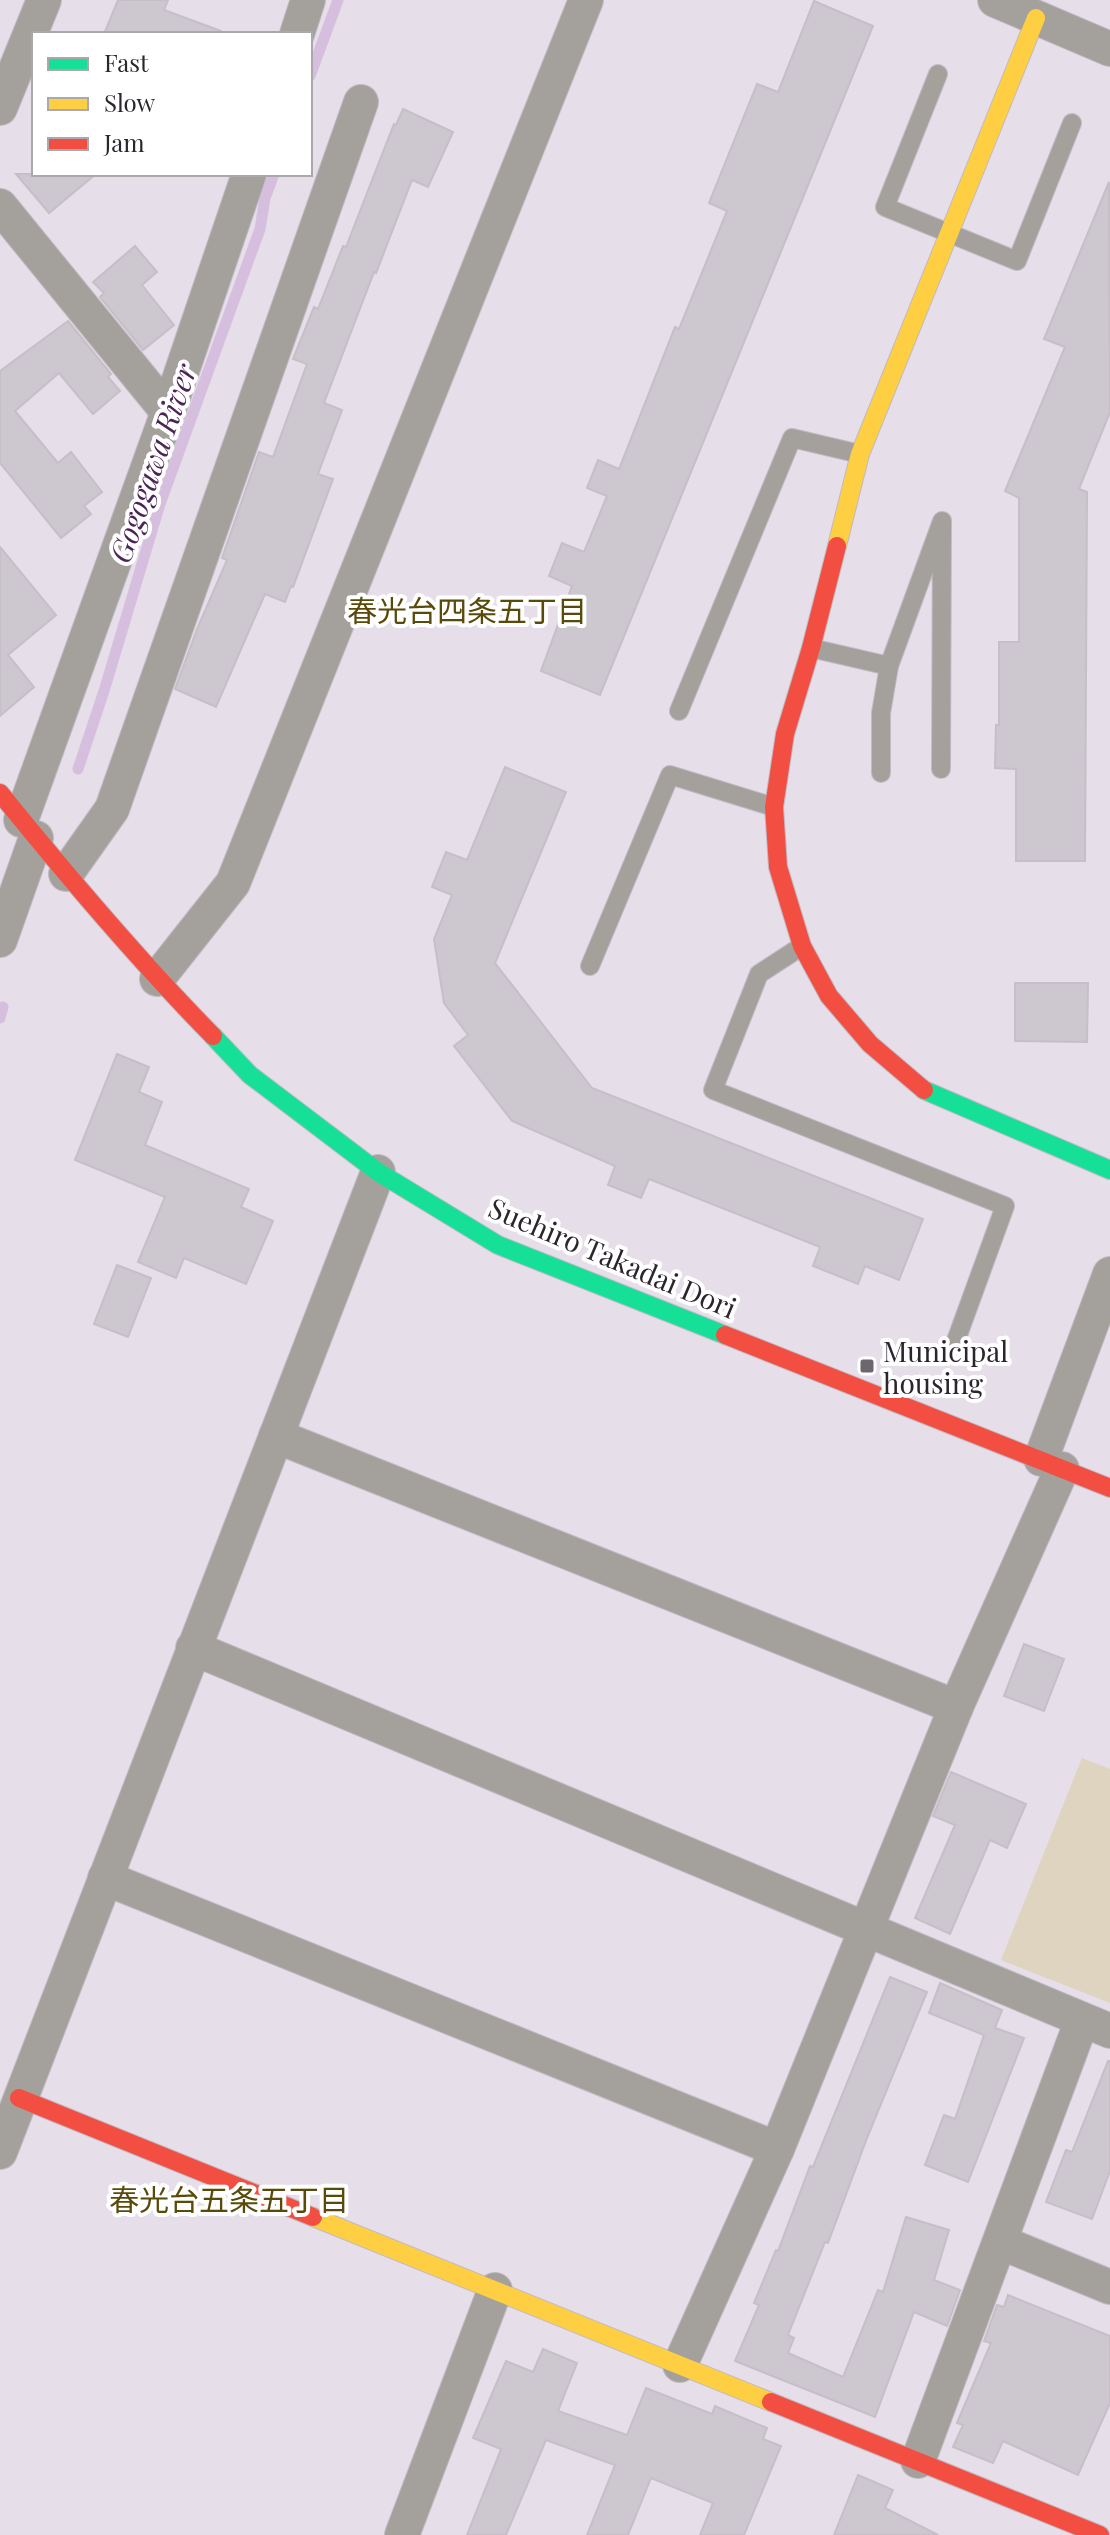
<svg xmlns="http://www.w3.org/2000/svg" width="1110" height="2535" font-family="'Playfair Display','Noto Sans JP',serif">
<rect width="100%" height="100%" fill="#e6dee9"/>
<polygon fill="#dfd4c0" points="1082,1758 1110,1769 1110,2003 1001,1960"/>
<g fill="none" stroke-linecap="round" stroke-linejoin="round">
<g stroke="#d6bede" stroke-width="11">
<polyline points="310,76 338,0"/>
<polyline points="78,769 104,691 160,504 260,229 265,198 274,174"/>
<polyline points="0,1018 3,1007"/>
</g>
</g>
<g fill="#cdc7d0" stroke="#c6bfc7" stroke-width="2">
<polygon points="118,0 168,0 164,10 221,31 221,34 104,34"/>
<polygon points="814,1 873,26 600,695 541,671 572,586 549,576 562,543 584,552 607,496 587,488 598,460 619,469 675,327 679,329 727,211 709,203 757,84 778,92"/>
<polygon points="403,109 453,132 428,187 412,180 376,273 374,272 324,403 342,410 318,474 333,479 293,587 291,586 285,602 265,594 216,707 175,689 197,629 227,560 222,558 259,452 273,457 307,364 293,359 314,307 318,309 343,246 346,247 394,124 396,125"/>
<polygon points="16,174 96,174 49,213"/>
<polygon points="1109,182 1110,412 1079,489 1087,492 1085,861 1016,861 1016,769 995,768 996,725 999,725 999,642 1019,642 1019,498 1005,491 1065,347 1044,339"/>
<polygon points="135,246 157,272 142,285 174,325 143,350 100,297 104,293 93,282"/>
<polygon points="68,321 111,374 108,377 120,391 93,414 59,373 15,411 58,463 71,452 102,492 84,506 91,514 61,538 0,463 0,371"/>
<polygon points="0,547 56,615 8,655 34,687 0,716"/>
<polygon points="505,767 566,792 495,963 592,1088 923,1219 899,1280 865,1266 858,1284 813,1266 820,1247 649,1179 641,1198 608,1185 615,1166 512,1121 454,1046 468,1035 444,1003 434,939 452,895 432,887 446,852 467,860"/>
<polygon points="1015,983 1088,983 1087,1042 1015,1041"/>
<polygon points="117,1054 149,1067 139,1092 162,1102 145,1145 249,1189 241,1207 273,1221 246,1284 184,1258 176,1278 138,1262 165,1197 75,1160"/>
<polygon points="117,1265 151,1278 128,1337 94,1324"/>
<polygon points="1024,1644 1064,1659 1044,1711 1004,1696"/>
<polygon points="951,1772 1026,1804 1007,1848 990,1840 950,1934 915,1918 955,1825 933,1816"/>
<polygon points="890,1977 927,1992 867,2138 828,2243 825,2242 788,2335 794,2338 788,2353 843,2377 878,2290 883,2292 906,2217 949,2230 934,2280 960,2290 947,2326 914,2312 875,2417 735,2361 759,2305 754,2303 776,2250 778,2251 810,2166 813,2167"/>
<polygon points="940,1983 1002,2010 995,2028 1024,2038 968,2182 925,2165 944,2115 955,2119 984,2035 929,2013"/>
<polygon points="1108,2061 1110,2061 1110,2171 1092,2219 1046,2202 1066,2150 1072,2152"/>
<polygon points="1008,2295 1110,2336 1110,2403 1078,2475 1003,2441 993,2463 953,2447 963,2425 957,2423 991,2343 984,2341 997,2305 1004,2307"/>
<polygon points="543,2349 577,2363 558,2411 627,2435 646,2388 712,2414 715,2406 767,2428 763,2439 781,2446 744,2535 700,2535 713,2503 651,2478 628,2535 587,2535 615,2465 546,2440 506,2535 467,2535 501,2449 473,2438 506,2361 533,2372"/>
<polygon points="858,2475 893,2490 885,2508 938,2535 834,2535"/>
</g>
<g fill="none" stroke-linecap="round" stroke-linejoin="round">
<g stroke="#c0bac3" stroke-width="20">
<g id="lane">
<polyline points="938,74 885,207 1017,261 1072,123"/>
<polyline points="811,648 889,666 942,521 941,769"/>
<polyline points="679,711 792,438 860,454"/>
<polyline points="881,773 881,713 889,666"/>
<polyline points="802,946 759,974 713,1090 1005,1206 954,1346"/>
<polyline points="590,966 670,775 774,807"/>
</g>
</g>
<g stroke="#c0bac3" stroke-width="36">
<g id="street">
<polyline points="995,0 1110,49"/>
<polyline points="297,34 308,0"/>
<polyline points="0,108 44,0"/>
<polyline points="0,206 168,412"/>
<polyline points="21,820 168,412 249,174"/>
<polyline points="66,874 112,809 361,102"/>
<polyline points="0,940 36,838"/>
<polyline points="157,979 233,883 586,0"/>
<polyline points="276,1436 956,1707"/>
<polyline points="1041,1459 1110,1274"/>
<polyline points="193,1648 1110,2031"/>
<polyline points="105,1878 777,2149"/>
<polyline points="0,2152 378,1172"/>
<polyline points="1000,2242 1110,2287"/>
<polyline points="680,2365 777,2149 956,1707 1062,1469"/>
<polyline points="918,2461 1082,2020"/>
<polyline points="402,2535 495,2290"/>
</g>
</g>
<g stroke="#c0bac3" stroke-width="20">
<g id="fast">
<polyline points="213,1036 250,1075 378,1172 498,1245 725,1335"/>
<polyline points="924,1090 1110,1170"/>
</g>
</g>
<g stroke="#c0bac3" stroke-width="20">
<g id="slow">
<polyline points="837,546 860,454 1036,18"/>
<polyline points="313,2217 771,2402"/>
</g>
</g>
<g stroke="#c0bac3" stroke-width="20">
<g id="jam">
<polyline points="837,546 811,648 785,734 774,807 778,867 802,946 829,996 870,1044 924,1090"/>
<path d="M0 793C68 877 137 959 213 1036"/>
<polyline points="725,1335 1110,1488"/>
<polyline points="19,2098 313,2217"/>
<polyline points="771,2402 1100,2535"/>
</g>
</g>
<use href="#lane" stroke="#a4a19c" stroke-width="18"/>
<use href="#street" stroke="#a4a19c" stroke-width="34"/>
<use href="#fast" stroke="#16e098" stroke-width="18"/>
<use href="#slow" stroke="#ffcf43" stroke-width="18"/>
<use href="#jam" stroke="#f24e42" stroke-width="18"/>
</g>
<rect fill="#6c666f" stroke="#fff" stroke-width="3" x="859" y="1358" width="16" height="16" rx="4"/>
<g text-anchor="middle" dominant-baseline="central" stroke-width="8" stroke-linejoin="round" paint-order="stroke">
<g font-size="28" fill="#2b252d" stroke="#fff">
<text transform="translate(613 1257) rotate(23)">Suehiro Takadai Dori</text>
</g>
<g font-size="28" fill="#2b252d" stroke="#fff" text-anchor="start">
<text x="883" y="1350">Municipal<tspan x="883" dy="32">housing</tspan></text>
</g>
<g font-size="30" font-style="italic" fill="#4c2557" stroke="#fff">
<text transform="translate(152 463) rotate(-71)">Gogogawa River</text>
</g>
<g font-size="30" fill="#5a4a0a" stroke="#fff">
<text x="467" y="610">春光台四条五丁目</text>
<text x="229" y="2199">春光台五条五丁目</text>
</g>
</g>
<rect x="32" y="32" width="280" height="144" fill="#ffffff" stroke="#aaa8ab" stroke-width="2"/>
<rect x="48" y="58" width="40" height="12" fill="#16e098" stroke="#aaa8ab" stroke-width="2"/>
<text x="104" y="72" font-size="24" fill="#2b252d">Fast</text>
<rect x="48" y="98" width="40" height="12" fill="#ffcf43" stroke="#aaa8ab" stroke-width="2"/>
<text x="104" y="112" font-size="24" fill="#2b252d">Slow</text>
<rect x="48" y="138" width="40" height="12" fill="#f24e42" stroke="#aaa8ab" stroke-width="2"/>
<text x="104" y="152" font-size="24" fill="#2b252d">Jam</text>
</svg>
